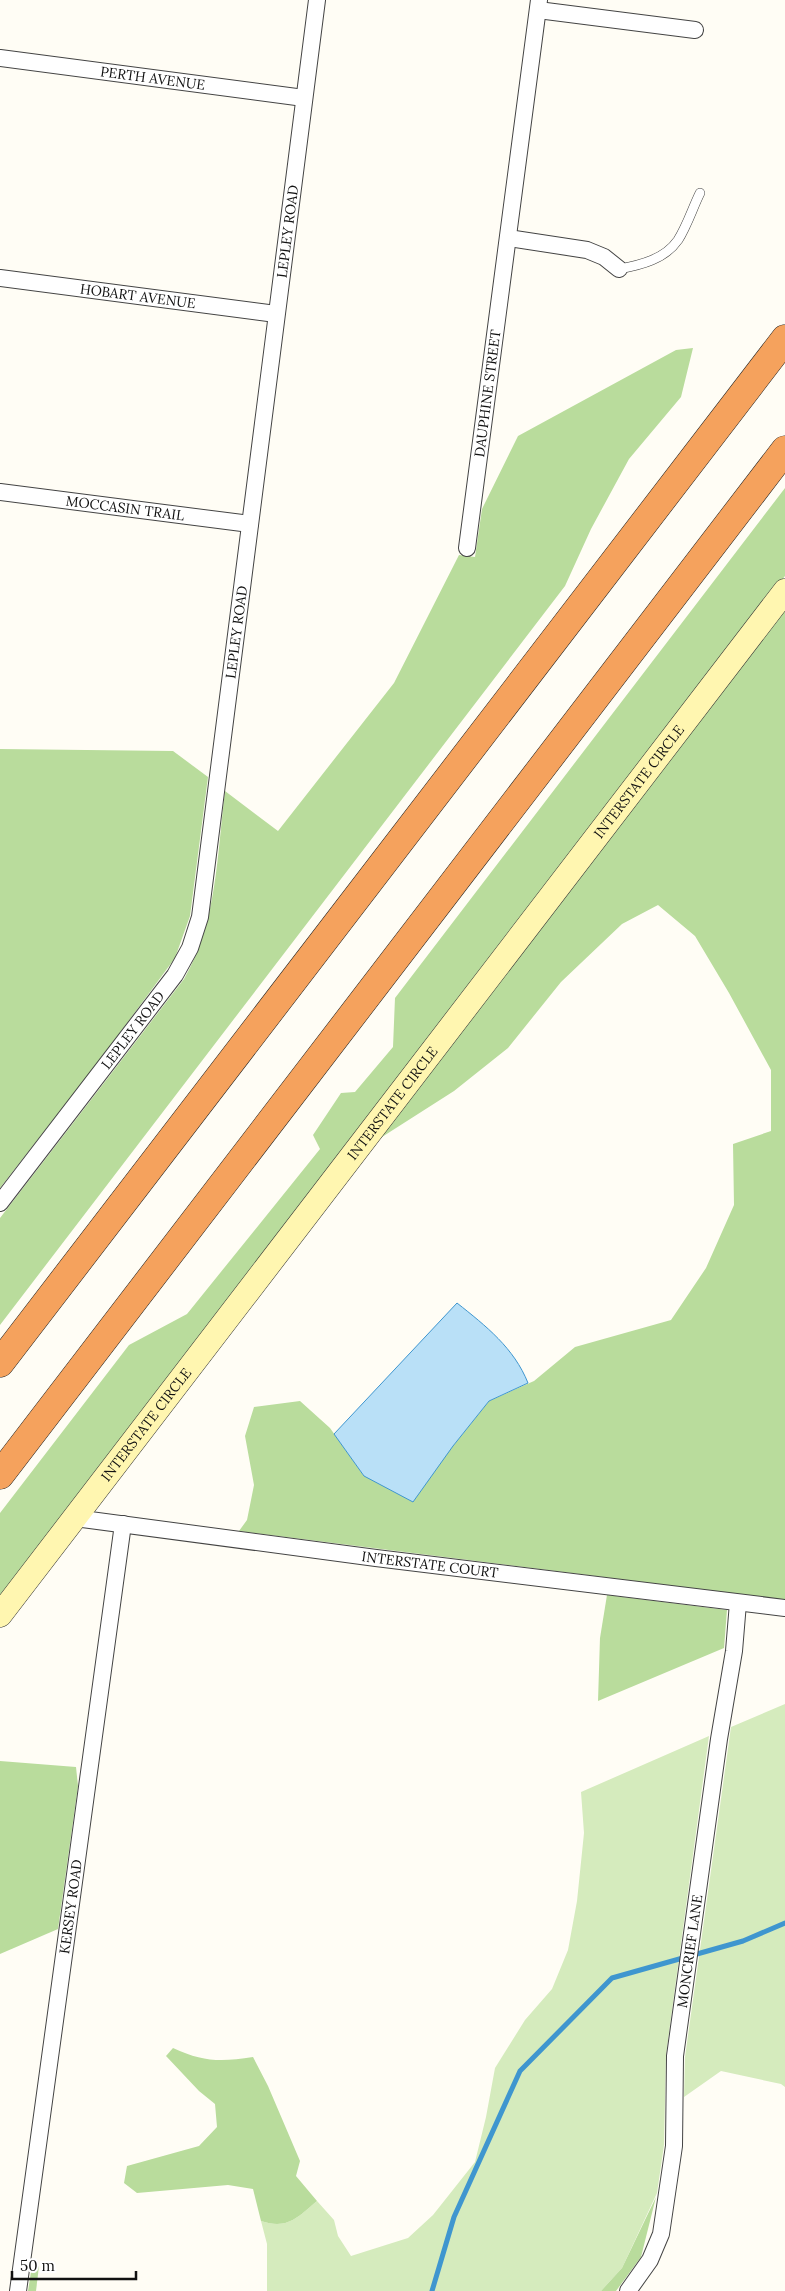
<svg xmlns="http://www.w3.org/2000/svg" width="785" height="2291" font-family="Lora,serif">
<rect width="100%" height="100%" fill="#fffdf5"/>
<g fill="#d5ebbd">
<polygon points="785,1704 785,2087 781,2084 721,2071 684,2097 685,2057 731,1727"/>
<path d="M709 1736 666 2055 664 2145 657 2193 622 2268 601 2291H267V2244L261 2221C288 2230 298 2217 317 2201L334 2220 338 2236 351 2256 408 2238 433 2215 475 2162 486 2117 495 2068 525 2020 552 1989 568 1950 577 1901 584 1833 581 1792Z"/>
</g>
<g fill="#b9dc9c">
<path d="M693 348 681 397 629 459 591 529 565 586 0 1325V1218L184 979C217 923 217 855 225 791L278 831 394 683 459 555 475 557 482 509 518 436 676 350Z"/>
<polygon points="785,488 785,576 70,1508 66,1508 65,1514 0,1600 0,1513 129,1345 187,1314 320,1149 313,1135 341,1093 355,1092 393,1047 395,998"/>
<polygon points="785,607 785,1600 239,1531 247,1520 254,1485 245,1436 254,1407 300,1401 330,1428 364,1476 453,1446 489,1401 534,1381 575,1347 671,1320 706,1268 734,1205 733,1144 771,1131 771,1070 729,993 695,936 658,905 622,924 561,982 508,1048 454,1091 371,1144"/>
<polygon points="0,749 173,751 208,777 190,916 175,958 102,1057 0,1188"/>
<polygon points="607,1595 727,1610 724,1648 598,1701 600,1638"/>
<polygon points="0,1761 76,1767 78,1786 58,1929 0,1954"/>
<path d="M173 2048C203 2062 221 2062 253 2057L268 2086 300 2161 296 2176 317 2201C298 2217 288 2230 261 2221L253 2189 228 2185 137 2193 124 2183 127 2166 199 2146 217 2127 215 2104 199 2091 166 2056Z"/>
<polygon points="656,2197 641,2257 616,2291 601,2291 622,2268"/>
<polygon points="39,2266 36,2291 28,2291 31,2272"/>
</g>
<path fill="#b9e0f7" stroke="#3f96cf" d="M457 1303C486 1326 514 1348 528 1383L489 1401 453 1446 413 1502 364 1476 334 1434Z"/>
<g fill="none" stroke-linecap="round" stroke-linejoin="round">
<polyline stroke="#3f96cf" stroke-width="5" points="432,2291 454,2217 520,2071 612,1978 743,1941 785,1923"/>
<g stroke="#444" stroke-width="10">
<path id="lane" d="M619 269C641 265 665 259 678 240 687 226 693 207 700 193"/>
</g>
<g stroke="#444" stroke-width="18">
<g id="street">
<polyline points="538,10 695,30"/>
<path id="s1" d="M0 58 304 98"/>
<polyline points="508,238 587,250 604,257 619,269"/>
<path id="s2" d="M0 278 276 314"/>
<path id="s3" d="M0 492 250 524"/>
<path id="s4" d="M467 548 539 0"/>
<path id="s5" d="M0 1203 175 975 190 948 200 917 317 0"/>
<path id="s6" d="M75 1518 376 1558 785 1608"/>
<path id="s7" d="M18 2291 123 1524"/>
<path id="s8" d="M628 2291 650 2260 661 2234 674 2146 675 2056 719 1739 734 1651 738 1603"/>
</g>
</g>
<g stroke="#333" stroke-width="25">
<g id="secondary">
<path id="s9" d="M0 1615 785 591"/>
</g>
</g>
<g stroke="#222" stroke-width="29">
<g id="highway">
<polyline points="0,1363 785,339"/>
<polyline points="0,1475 785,450"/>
</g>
</g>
<use href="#lane" stroke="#fff" stroke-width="9"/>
<use href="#street" stroke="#fff" stroke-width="16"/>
<use href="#secondary" stroke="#fff6b0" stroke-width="24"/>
<use href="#highway" stroke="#f5a25d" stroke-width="28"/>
</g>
<g text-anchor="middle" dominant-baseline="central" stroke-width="5" stroke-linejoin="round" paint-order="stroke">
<g font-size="14" fill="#111" stroke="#fff">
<text stroke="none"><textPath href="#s1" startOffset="154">PERTH AVENUE</textPath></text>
<text stroke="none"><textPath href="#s5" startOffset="1042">LEPLEY ROAD</textPath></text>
<text stroke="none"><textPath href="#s2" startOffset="139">HOBART AVENUE</textPath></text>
<text stroke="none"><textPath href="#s4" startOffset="156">DAUPHINE STREET</textPath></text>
<text stroke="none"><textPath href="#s3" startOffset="126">MOCCASIN TRAIL</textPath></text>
<text stroke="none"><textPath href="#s5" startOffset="638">LEPLEY ROAD</textPath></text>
<text stroke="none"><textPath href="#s9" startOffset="1050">INTERSTATE CIRCLE</textPath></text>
<text stroke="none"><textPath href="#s5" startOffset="218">LEPLEY ROAD</textPath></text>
<text stroke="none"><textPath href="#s9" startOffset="645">INTERSTATE CIRCLE</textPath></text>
<text stroke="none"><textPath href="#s9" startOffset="240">INTERSTATE CIRCLE</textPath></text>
<text stroke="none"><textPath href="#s6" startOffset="358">INTERSTATE COURT</textPath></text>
<text stroke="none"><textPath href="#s7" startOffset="388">KERSEY ROAD</textPath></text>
<text stroke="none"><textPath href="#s8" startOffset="351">MONCRIEF LANE</textPath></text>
</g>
</g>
<path d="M12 2271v8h124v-8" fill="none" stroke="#111111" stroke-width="2.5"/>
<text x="20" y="2271" font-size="15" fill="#111111" stroke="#ffffff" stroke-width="4" paint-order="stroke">50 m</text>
</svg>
